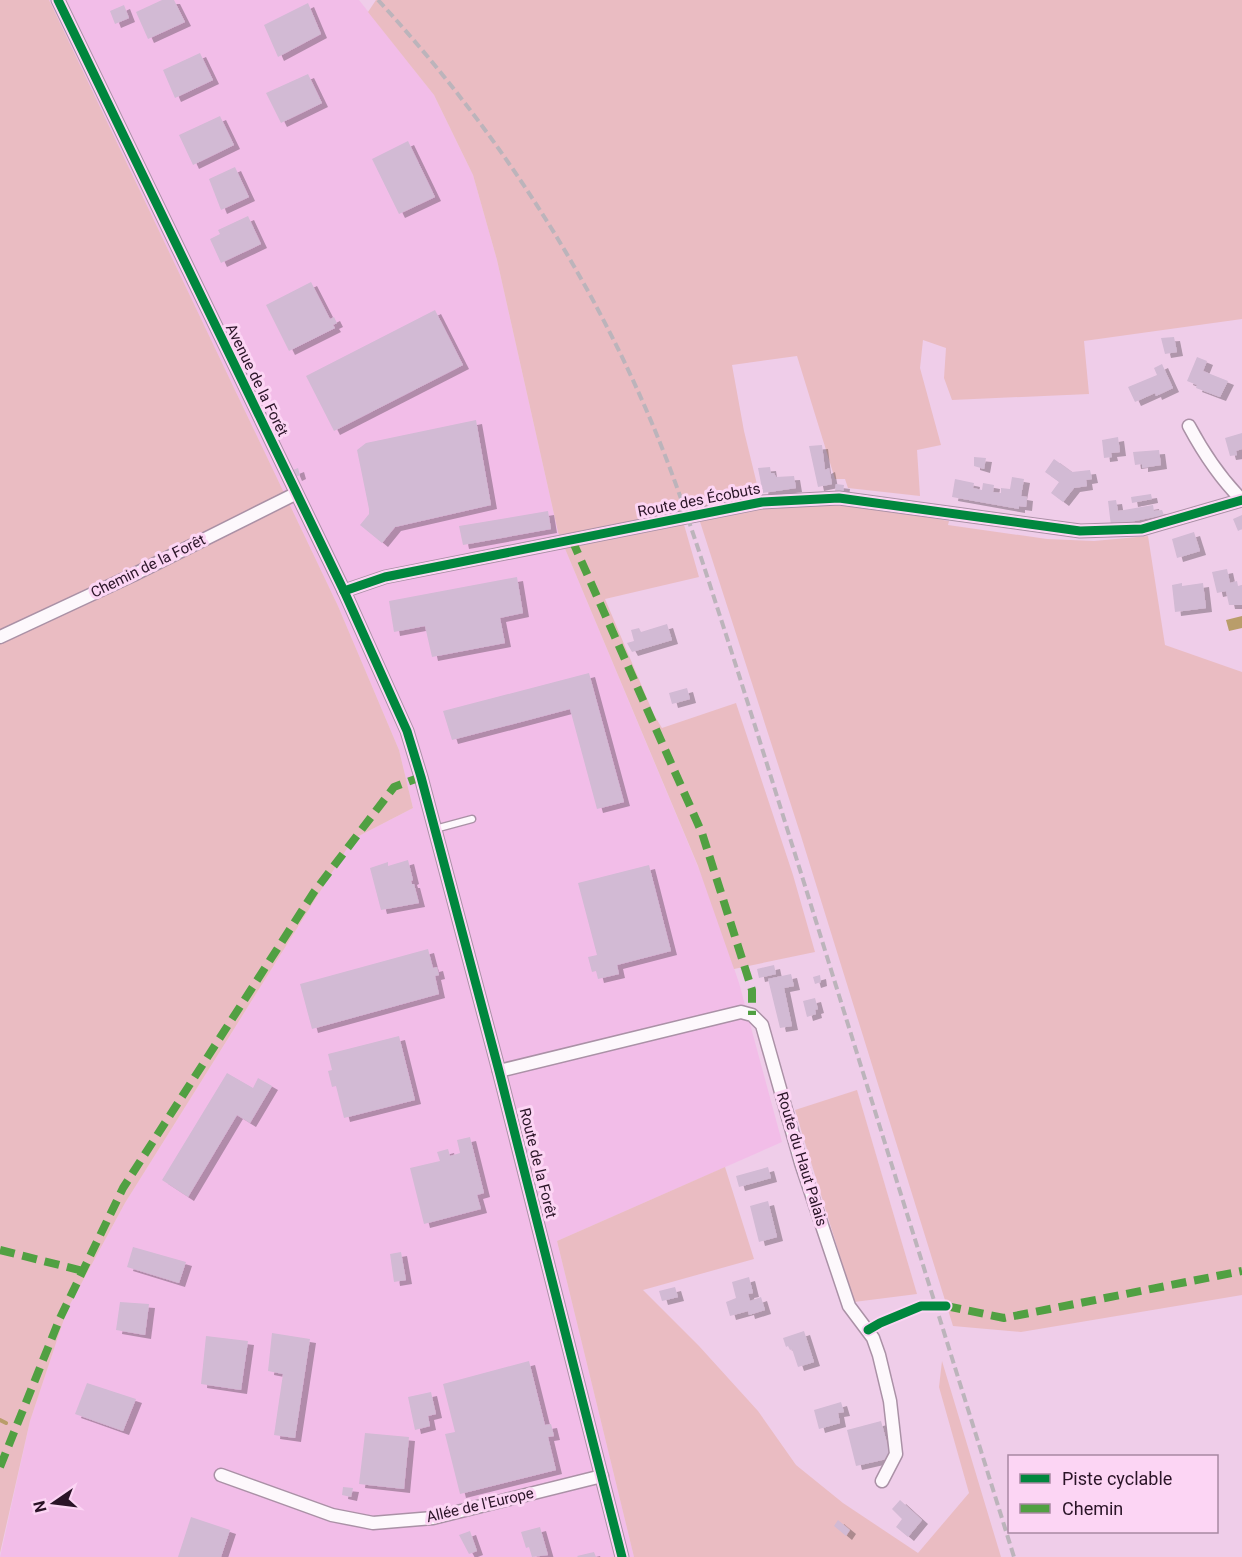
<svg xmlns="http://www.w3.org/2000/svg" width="1242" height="1557" font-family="Roboto,sans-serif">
<defs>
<filter id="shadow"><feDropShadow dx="6" dy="4" stdDeviation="0" flood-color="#0004"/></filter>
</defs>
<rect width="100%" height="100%" fill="#efcde9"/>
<polygon fill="#f2bde8" points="49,0 359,0 434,95 473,175 497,260 558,532 709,893 739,983 782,1142 557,1241 634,1557 0,1557 30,1421 67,1310 125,1203 353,839 413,808 399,750 338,606"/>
<g fill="#eabcc2">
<polygon points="0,0 49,0 338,606 399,750 413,808 353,839 125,1203 67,1310 30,1421 0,1553"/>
<polygon points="376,0 1242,0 1242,319 1084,341 1089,394 952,400 944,378 946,348 923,340 920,368 941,445 917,450 920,496 848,488 845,479 835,479 797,356 732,365 744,431 763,509 814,504 871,508 949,521 948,525 1047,539 1094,541 1148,536 1165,645 1242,672 1242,1295 1021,1332 953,1326 801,836 694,503 679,507 699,577 605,599 654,715 662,728 736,703 793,875 815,952 734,969 698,866 558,532 497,260 473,175 434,95 368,12"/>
<polygon points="857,1090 917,1294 854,1302 795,1110"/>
<polygon points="725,1167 754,1259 643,1290 699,1346 758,1411 796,1465 843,1503 918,1553 969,1493 939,1387 942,1361 1001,1557 634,1557 557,1241"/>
</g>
<polygon fill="#b99d6a" points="1242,616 1242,628 1229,631 1226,620"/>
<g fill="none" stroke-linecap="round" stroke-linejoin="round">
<polyline stroke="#b99d6a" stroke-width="4" points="0,1420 6,1423"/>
</g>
<g fill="#d2bad4" filter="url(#shadow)">
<polygon points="162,0 174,0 185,22 148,39 136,12"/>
<polygon points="308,3 321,34 278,57 264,25"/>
<polygon points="124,5 129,18 115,24 110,11"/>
<polygon points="200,53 213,80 175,98 163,70"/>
<polygon points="308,74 322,103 281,123 266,93"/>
<polygon points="220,116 234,145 193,165 179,135"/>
<polygon points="408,141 435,197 399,214 372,159"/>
<polygon points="235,167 249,197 221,210 209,179"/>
<polygon points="248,216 261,244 221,263 210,239 220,234 218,230"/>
<polygon points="311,282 330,319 334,317 337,323 333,325 335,328 289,351 266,305"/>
<polygon points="435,310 463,365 334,431 306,376"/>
<polygon points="1174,337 1177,352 1165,354 1161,338"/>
<polygon points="1197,357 1207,361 1203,371 1228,381 1220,397 1196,388 1197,385 1187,381"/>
<polygon points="1162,364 1173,388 1156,396 1155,393 1135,402 1128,387 1157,375 1154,368"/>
<polygon points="476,420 491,505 395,527 382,543 360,525 369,514 369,509 357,450 366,443"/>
<polygon points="1242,433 1242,449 1236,451 1237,455 1230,456 1225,438"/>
<polygon points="1118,437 1120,452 1111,453 1112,457 1104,458 1102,440"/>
<polygon points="822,445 825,470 829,468 832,484 818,487 809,446"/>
<polygon points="1159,450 1161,465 1142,468 1142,464 1135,465 1133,452"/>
<polygon points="974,457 986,458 984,469 974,466"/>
<polygon points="1054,459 1072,472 1090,470 1092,479 1086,480 1087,486 1074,488 1063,502 1051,493 1059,482 1045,472"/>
<polygon points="770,467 771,473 774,473 776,477 794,476 796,488 763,493 758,468"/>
<polygon points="298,468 300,475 296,477 293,470"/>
<polygon points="1012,477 1024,479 1021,496 1027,497 1026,507 1019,506 1019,509 952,497 955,479 974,483 973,488 982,490 983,483 994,485 993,492 1001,493 1001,488 1010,489"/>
<polygon points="836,484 844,485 843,492 835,491"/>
<polygon points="1151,494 1152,499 1132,503 1131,497"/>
<polygon points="1116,500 1118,511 1153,505 1154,511 1162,510 1164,515 1111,526 1108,501"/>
<polygon points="548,511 551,529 463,545 459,526"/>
<polygon points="1242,515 1242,529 1238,531 1233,519"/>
<polygon points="1194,532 1200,551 1177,558 1172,539"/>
<polygon points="1227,569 1230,583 1237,581 1238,586 1242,585 1242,605 1229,605 1226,591 1217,593 1212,572"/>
<polygon points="517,577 523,613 500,618 505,643 432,657 425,626 394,632 389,601"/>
<polygon points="1182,583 1182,586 1203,583 1206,608 1175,612 1172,585"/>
<polygon points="667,624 672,640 632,652 627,643 634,641 631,630 639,628 641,632"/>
<polygon points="589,673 624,802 597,809 570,709 452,740 443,711"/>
<polygon points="687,688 690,699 672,704 669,693"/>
<polygon points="408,860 413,880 411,881 412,884 414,884 419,903 381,910 370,868 388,862 388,866"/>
<polygon points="649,865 671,951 617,965 619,974 598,979 596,971 592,972 588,957 597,955 578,883"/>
<polygon points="428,949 433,968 437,967 439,975 435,976 439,994 312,1029 300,984"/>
<polygon points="774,965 776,974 759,978 757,969"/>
<polygon points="791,974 794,986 784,988 792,1026 780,1028 768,979"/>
<polygon points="820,975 821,982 815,984 813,977"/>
<polygon points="815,998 818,1009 815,1010 816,1014 807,1017 803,1001"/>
<polygon points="399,1036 415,1100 344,1118 336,1086 332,1087 328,1071 332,1070 328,1054"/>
<polygon points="227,1073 253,1088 258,1078 272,1086 250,1123 237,1115 188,1197 162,1180"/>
<polygon points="470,1137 484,1193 477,1195 481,1209 424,1224 410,1168 440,1161 437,1152 448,1149 450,1156 460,1153 457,1140"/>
<polygon points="768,1167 771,1178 739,1187 736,1176"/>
<polygon points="768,1201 777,1237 759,1242 750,1206"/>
<polygon points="133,1247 186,1262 179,1283 127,1267"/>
<polygon points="401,1252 406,1280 394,1282 390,1254"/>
<polygon points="749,1277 753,1293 748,1294 750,1301 761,1297 765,1310 749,1315 748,1311 730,1316 726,1302 736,1298 732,1282"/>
<polygon points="675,1287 678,1297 662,1301 659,1291"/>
<polygon points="120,1302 149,1304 145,1335 116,1330"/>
<polygon points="804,1331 814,1362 798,1367 792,1349 790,1350 788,1346 786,1347 783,1338"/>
<polygon points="272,1333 310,1339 295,1438 274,1435 283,1374 268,1371"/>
<polygon points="206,1336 248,1341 241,1390 201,1384"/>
<polygon points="529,1361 545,1425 551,1424 554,1436 548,1437 556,1470 460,1494 445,1434 455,1432 443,1384"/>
<polygon points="87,1383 136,1399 123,1431 75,1414"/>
<polygon points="431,1392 436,1414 428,1416 430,1426 415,1430 408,1397"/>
<polygon points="841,1402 844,1412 838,1413 840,1423 819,1429 814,1410"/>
<polygon points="881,1421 891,1458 856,1466 847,1430"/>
<polygon points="365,1433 409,1437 404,1489 359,1484"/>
<polygon points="343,1487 353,1488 351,1497 342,1495"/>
<polygon points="900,1500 922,1520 908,1537 896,1527 902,1519 892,1509"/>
<polygon points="191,1517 230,1530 221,1557 178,1557"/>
<polygon points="838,1520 850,1530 846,1536 834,1526"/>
<polygon points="540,1527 548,1555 532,1557 529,1547 526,1548 521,1532"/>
<polygon points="470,1531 477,1551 469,1554 459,1535"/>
<polygon points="594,1552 596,1557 578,1557 577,1556"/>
</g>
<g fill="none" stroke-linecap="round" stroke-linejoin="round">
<g stroke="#aa91a6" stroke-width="9">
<polyline id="service" points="435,829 472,819"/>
</g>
<g stroke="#aa91a6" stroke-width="15">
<g id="minor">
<polyline points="58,0 344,591 407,731 421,777 499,1071 622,1557"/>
<path d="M1189 426C1204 454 1220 478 1242 500"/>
<polyline points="344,591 385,577 762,502 839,498 1080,531 1142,529 1242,500"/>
<polyline points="0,637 133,575 295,494"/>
<polyline points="499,1071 741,1012 752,1015 762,1025 801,1163 849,1306 873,1338 879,1355 890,1401 896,1454 882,1481"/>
<polyline points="221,1475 332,1515 373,1523 433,1518 602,1476"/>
</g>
</g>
<use href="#service" stroke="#fdf8fc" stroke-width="6"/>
<use href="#minor" stroke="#fdf8fc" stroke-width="12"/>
<path stroke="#bcb4bb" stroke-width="4" stroke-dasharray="9 4.5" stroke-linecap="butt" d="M378 0C494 126 588 270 654 428 679 488 699 551 719 613 749 705 777 797 806 889 875 1112 945 1335 1014 1557"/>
<g stroke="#51a042" stroke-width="8" stroke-dasharray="15 8" stroke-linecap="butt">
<polyline points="572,540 702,833 752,990 752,1015"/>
<polyline points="0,1250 83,1271"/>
<polyline points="946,1306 1004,1318 1242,1271"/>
<polyline points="0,1467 60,1318 123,1188 314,892 394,787 421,777"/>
</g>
<g stroke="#fcd5f4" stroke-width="13">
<g id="cycleway">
<polyline points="58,0 344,591 407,731 421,777 499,1071 622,1557"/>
<polyline points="344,591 385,577 762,502 839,498 1080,531 1142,529 1242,500"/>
<polyline points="868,1330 880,1323 921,1306 946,1306"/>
</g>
</g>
<use href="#cycleway" stroke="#00873e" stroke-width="9"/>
</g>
<g text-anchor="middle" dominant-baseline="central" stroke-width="6" stroke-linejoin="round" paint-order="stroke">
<g font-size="15" fill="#2a1427" stroke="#fcd5f4">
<text transform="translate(257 380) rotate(64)">Avenue de la Forêt</text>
<text transform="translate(699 500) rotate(-11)">Route des Écobuts</text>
<text transform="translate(148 566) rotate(-26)">Chemin de la Forêt</text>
<text transform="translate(802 1159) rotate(73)">Route du Haut Palais</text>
<text transform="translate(538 1163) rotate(76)">Route de la Forêt</text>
<text transform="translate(480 1505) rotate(-13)">Allée de l'Europe</text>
</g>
</g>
<rect x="1008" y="1455" width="210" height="78" fill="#fcd5f4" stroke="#a888a2" stroke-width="1.5"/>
<rect x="1020" y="1474" width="30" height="9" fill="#00873e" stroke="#a888a2" stroke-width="1.5"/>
<text x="1062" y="1485" font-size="18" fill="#2a1427">Piste cyclable</text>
<rect x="1020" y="1504" width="30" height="9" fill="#51a042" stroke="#a888a2" stroke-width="1.5"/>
<text x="1062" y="1515" font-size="18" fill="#2a1427">Chemin</text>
<g transform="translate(54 1503) rotate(256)" stroke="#fcd5f4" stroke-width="4.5" paint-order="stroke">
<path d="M0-4.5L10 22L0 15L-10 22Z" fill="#2a1427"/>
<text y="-9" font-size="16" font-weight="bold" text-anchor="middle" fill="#2a1427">N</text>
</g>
</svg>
